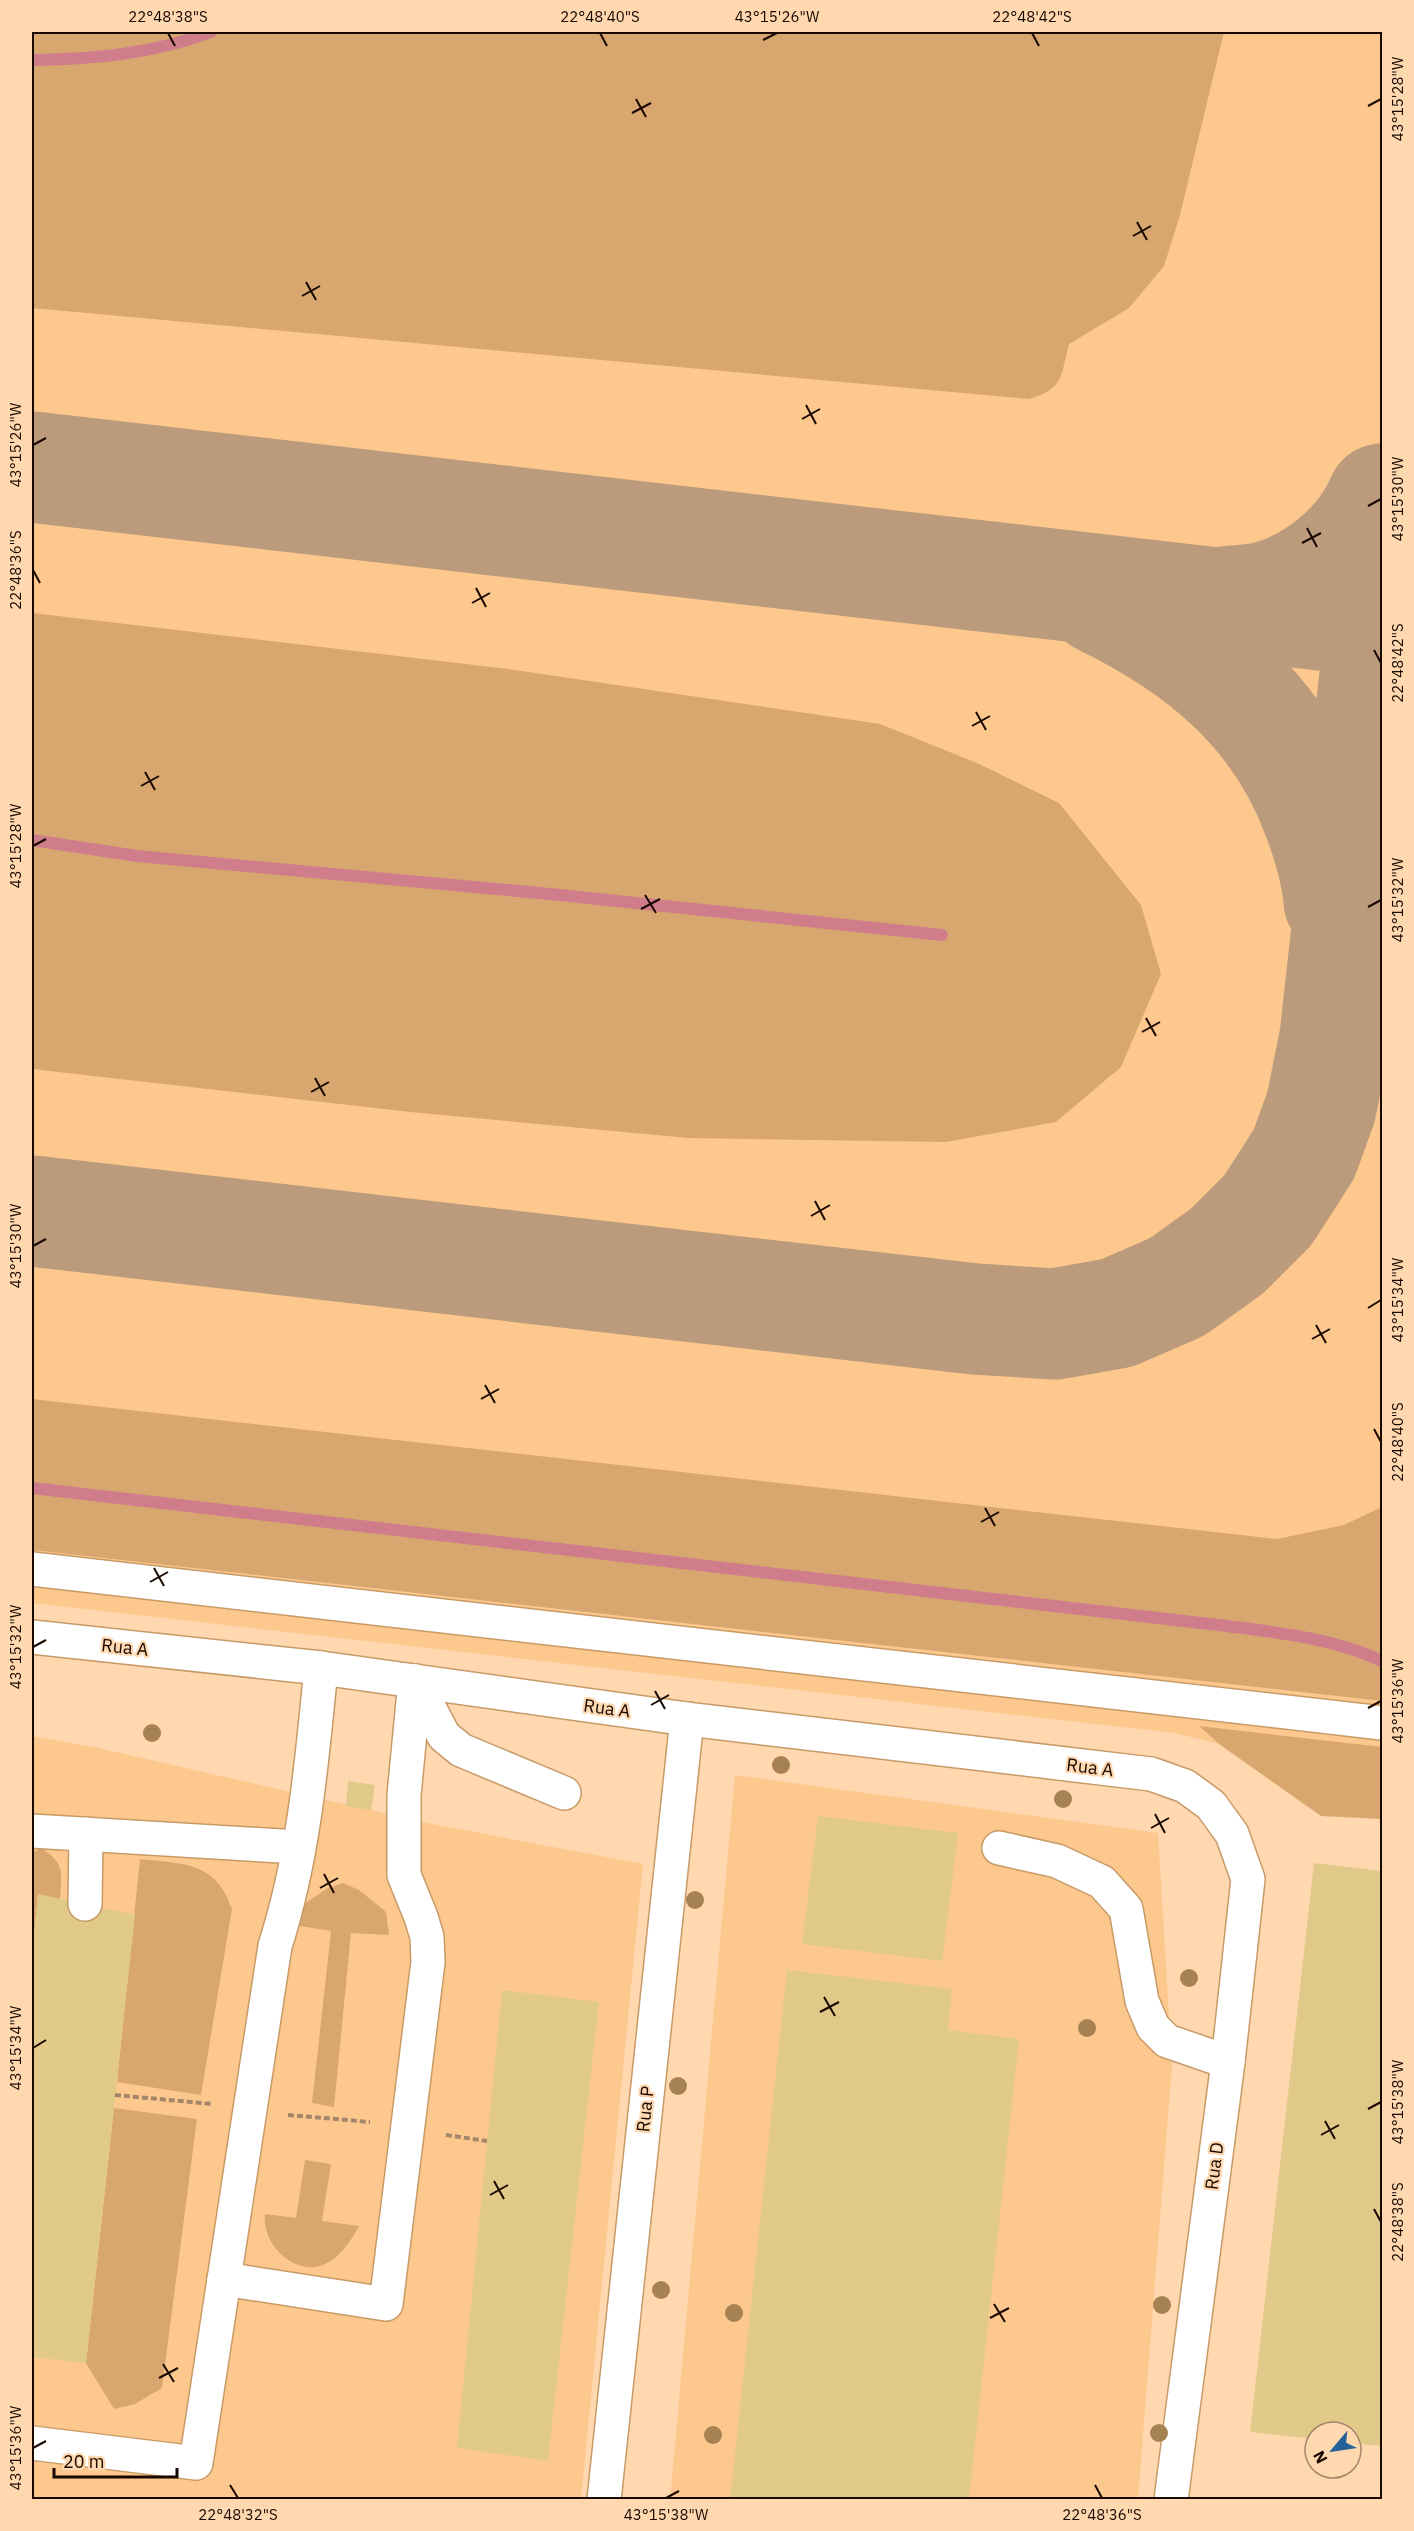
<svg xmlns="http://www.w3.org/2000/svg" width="1414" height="2531" font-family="'IBM Plex Sans',sans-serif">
<rect width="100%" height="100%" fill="#ffd8af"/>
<g fill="#fdc88d">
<polygon points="32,32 1382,32 1382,1819 1321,1816 1219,1744 1175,1733 32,1603"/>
<polygon points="32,1736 94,1747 427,1823 643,1864 581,2499 32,2499"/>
<polygon points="735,1775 1158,1833 1172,2065 1138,2499 670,2500"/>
</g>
<g fill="#d8a770">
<path d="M32 32H1224L1180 215 1164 266 1129 308 1069 344C1060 377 1065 388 1029 399L32 308Z"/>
<polygon points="32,613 508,669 880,724 977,763 1059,803 1141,905 1161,974 1121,1067 1056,1122 946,1142 688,1138 410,1112 32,1069"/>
<polygon points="32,1399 1277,1539 1344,1525 1382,1507 1382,1701 32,1550"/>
<polygon points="1199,1726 1382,1747 1382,1819 1321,1816 1219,1744"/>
<path d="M41 1848C65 1863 62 1873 60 1899L38 1895 32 1956V1853Z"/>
<path d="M140 1859C183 1864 216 1861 232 1909L201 2095 117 2082Z"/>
<polygon points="343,1883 359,1890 386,1912 389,1935 351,1933 334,2107 312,2103 331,1931 300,1926 301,1906 328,1888"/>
<polygon points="114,2108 197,2119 162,2388 135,2404 114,2409 86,2363"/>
<path d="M305 2160 331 2164 322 2221 359 2226C351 2242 335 2264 316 2267 287 2270 262 2241 265 2214L296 2218Z"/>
</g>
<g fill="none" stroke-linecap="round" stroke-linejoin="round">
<g stroke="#cf7d8b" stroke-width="12">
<path d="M32 60C93 59 153 54 211 32"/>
<polyline points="32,840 137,856 550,894 942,935"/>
<path d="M32 1488 1227 1626C1279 1633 1334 1638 1382 1661"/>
</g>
<g stroke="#bb9b7c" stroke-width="111">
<polyline points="32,467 1382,622"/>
<path d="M1101 599C1200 647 1279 711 1318 817 1328 844 1337 873 1339 901"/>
<path d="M1223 602C1234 601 1245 600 1255 599 1309 590 1361 548 1382 499"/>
<polyline points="32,1211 975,1319 1055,1324 1117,1313 1177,1287 1227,1251 1268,1210 1304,1154 1321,1107 1335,1037 1382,611"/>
</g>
</g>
<g fill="#e1c989">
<polygon points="348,1781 375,1785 371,1810 346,1806"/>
<polygon points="818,1816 958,1833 942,1961 802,1944"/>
<polygon points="1314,1863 1382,1871 1382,2446 1351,2443 1351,2432 1315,2432 1315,2439 1250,2432"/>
<polygon points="38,1894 135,1915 86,2363 32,2357 32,1956"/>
<polygon points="787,1970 952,1989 948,2030 1019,2039 969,2500 730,2500"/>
<polygon points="502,1990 599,2002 548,2461 457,2448"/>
</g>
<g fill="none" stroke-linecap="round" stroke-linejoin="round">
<g stroke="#c79a67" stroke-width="36">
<g id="minor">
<polyline points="32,1569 1382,1723"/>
<polyline points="32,1637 321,1668 687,1719 1151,1774 1185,1786 1211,1805 1232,1834 1248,1879 1228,2062 1171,2500"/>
<polyline points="415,1681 444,1736 461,1750 564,1793"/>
<polyline points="32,1831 298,1847"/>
<polyline points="999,1848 1057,1861 1102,1882 1126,1909 1142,2001 1153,2027 1167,2041 1228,2062"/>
<polyline points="85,1904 86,1834"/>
<polyline points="224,2279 386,2304 428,1962 427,1937 421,1917 404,1875 404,1795 415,1681"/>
<path d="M32 2443 196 2463 275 1946C304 1856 312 1761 321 1668"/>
<polyline points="604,2500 687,1719"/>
</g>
</g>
<g stroke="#a4866a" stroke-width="4" stroke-dasharray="6 3" stroke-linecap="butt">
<polyline points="115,2095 213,2104"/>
<polyline points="288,2115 370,2122"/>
<polyline points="446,2135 487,2141"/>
</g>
<use href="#minor" stroke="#fff" stroke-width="33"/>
</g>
<g fill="#a68152">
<circle cx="152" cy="1733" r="9"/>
<circle cx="781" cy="1765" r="9"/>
<circle cx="1063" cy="1799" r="9"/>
<circle cx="695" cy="1900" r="9"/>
<circle cx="1189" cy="1978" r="9"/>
<circle cx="1087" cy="2028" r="9"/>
<circle cx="678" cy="2086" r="9"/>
<circle cx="661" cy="2290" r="9"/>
<circle cx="1162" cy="2305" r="9"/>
<circle cx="734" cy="2313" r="9"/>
<circle cx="1159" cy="2433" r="9"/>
<circle cx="713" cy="2435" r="9"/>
</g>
<path fill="none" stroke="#180800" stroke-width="2" d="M168 33 175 46M600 33 607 46M1032 33 1039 46M763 40 777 33M636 99 646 117M1368 106 1381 99M632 113 651 103M1137 222 1147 240M1133 236 1151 226M306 282 316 300M302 296 320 286M806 405 816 424M802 419 820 409M33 445 46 438M1368 506 1381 499M1307 528 1317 547M1302 543 1321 533M33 570 40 583M476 588 486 607M472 603 490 593M1374 650 1381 663M976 712 986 730M972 726 990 716M145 772 155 790M141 786 159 776M33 846 46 839M645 895 656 913M1368 907 1381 900M641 909 660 899M1146 1018 1156 1036M1142 1032 1160 1022M315 1078 325 1096M311 1092 329 1082M815 1201 825 1220M811 1216 830 1205M33 1246 46 1239M1368 1308 1381 1300M1316 1325 1326 1343M1312 1339 1330 1329M485 1385 495 1403M481 1399 499 1389M1374 1429 1381 1442M985 1508 995 1526M981 1522 999 1512M154 1568 164 1586M150 1582 168 1572M33 1647 46 1640M655 1691 665 1709M651 1705 669 1695M1368 1708 1381 1701M1155 1814 1165 1833M1151 1828 1169 1818M324 1874 334 1893M320 1888 338 1878M824 1997 835 2016M820 2012 839 2002M33 2048 46 2040M1368 2109 1381 2102M1325 2121 1335 2139M1321 2135 1339 2125M494 2181 504 2199M490 2195 508 2185M1374 2209 1381 2222M994 2304 1005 2322M990 2318 1009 2308M163 2364 174 2382M159 2378 178 2368M33 2448 46 2441M230 2485 238 2498M1095 2485 1102 2498M666 2498 679 2491"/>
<g text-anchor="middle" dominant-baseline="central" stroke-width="4.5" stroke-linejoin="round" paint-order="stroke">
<g font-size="18" fill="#180800" stroke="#ffd8af">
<text transform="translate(125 1647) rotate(6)">Rua A</text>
<text transform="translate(607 1708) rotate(8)">Rua A</text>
<text transform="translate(1090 1767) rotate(7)">Rua A</text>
<text transform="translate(645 2109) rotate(-84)">Rua P</text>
<text transform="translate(1214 2166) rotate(-83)">Rua D</text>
</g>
</g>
<rect width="1414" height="2531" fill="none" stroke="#ffd8af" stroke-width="66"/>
<g transform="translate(1333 2450) rotate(241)"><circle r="28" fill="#ffd8af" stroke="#a38569" stroke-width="1.5"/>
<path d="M0-4.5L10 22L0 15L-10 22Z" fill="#256299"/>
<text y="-9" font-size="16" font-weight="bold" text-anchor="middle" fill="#180800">N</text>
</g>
<path d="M54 2468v9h123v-9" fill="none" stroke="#180800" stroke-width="3"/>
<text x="63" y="2468" font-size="18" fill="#180800" stroke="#ffd8af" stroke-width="4.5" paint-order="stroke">20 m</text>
<rect x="33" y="33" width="1348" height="2465" fill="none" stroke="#180800" stroke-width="2"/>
<g font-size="15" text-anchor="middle" fill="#180800">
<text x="168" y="22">22°48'38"S</text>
<text x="600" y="22">22°48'40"S</text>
<text x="777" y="22">43°15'26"W</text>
<text x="1032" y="22">22°48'42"S</text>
<text transform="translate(1398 99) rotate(-90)" y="5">43°15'28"W</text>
<text transform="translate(16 445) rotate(-90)" y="5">43°15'26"W</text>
<text transform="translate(1398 499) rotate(-90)" y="5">43°15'30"W</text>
<text transform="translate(16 570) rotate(-90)" y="5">22°48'36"S</text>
<text transform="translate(1398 663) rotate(-90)" y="5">22°48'42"S</text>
<text transform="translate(16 846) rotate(-90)" y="5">43°15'28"W</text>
<text transform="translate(1398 900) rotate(-90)" y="5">43°15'32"W</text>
<text transform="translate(16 1246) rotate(-90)" y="5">43°15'30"W</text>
<text transform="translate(1398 1300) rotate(-90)" y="5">43°15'34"W</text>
<text transform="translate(1398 1442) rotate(-90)" y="5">22°48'40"S</text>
<text transform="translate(16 1647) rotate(-90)" y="5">43°15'32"W</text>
<text transform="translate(1398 1701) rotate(-90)" y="5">43°15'36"W</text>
<text transform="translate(16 2048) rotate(-90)" y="5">43°15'34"W</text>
<text transform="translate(1398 2102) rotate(-90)" y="5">43°15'38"W</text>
<text transform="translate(1398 2222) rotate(-90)" y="5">22°48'38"S</text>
<text transform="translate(16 2448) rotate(-90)" y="5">43°15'36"W</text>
<text x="238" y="2520">22°48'32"S</text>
<text x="666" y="2520">43°15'38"W</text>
<text x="1102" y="2520">22°48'36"S</text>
</g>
</svg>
